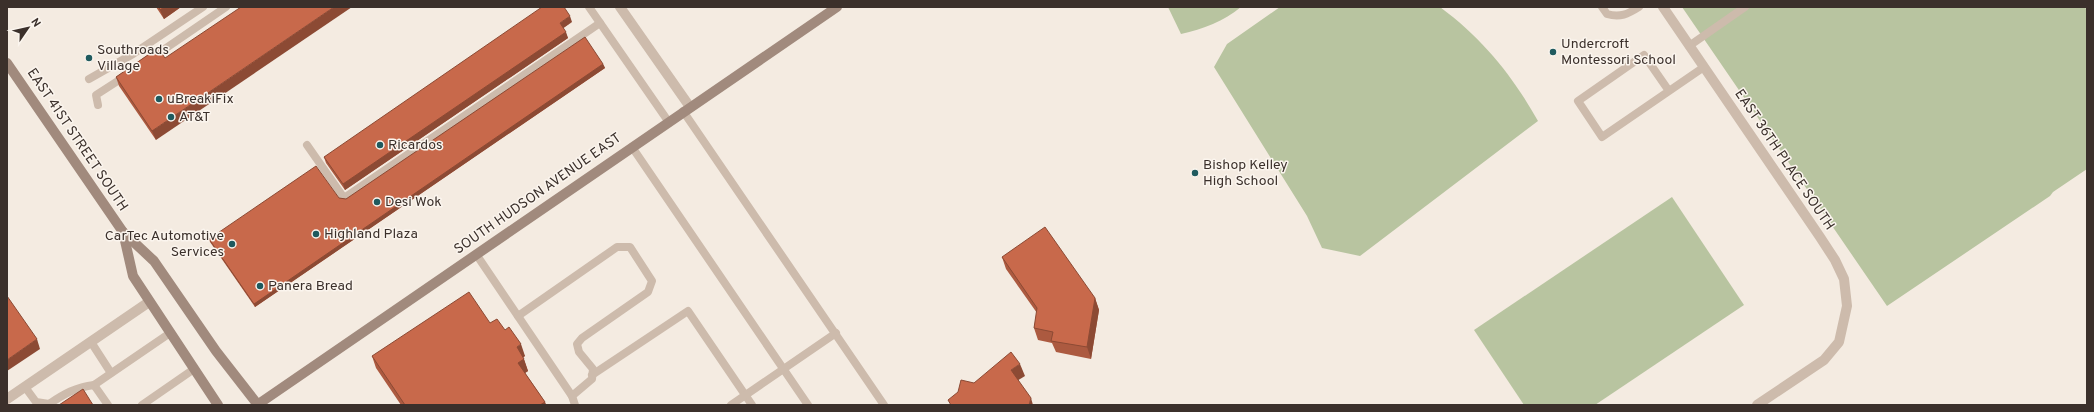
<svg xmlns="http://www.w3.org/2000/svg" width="2094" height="412" font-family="Overpass,sans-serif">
<rect width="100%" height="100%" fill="#f4ebe1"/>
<g fill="#b8c4a0">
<path d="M1168 7H1241C1224 21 1203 29 1181 34Z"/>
<path d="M1280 7H1440C1483 39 1512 75 1538 121L1360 256 1322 248 1307 216 1214 67 1227 44Z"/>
<polygon points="1682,7 2085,7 2087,11 2087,169 2053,192 2050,196 1887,306"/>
<polygon points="1672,197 1744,305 1595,405 1524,405 1474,330"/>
</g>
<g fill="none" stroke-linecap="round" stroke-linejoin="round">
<g stroke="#cdbbac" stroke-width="8">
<polyline points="589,7 668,121"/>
<path d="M1602 7 1607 14C1620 18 1628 14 1639 7"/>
<polyline points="1689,46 1745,7"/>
<polyline points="153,57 226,7"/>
<polyline points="89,79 133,54 203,7"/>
<polyline points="1669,91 1644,55 1578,101 1602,137 1704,67"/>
<polyline points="98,105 96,95 127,75"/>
<polyline points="683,111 884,405"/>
<polyline points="307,145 344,198 600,23"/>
<polyline points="632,147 808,405"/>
<polyline points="476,254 572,396 575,405"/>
<polyline points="518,316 617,247 630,247 652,281 648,292 582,338 577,344 579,352 593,369 592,379 572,396"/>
<polyline points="91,342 111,373"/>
<polyline points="592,375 688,311 752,405"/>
<polyline points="94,385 108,405"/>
<path d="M25 387 36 402 49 404C64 394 76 387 94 385L170 333"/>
<polyline points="142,405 194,369"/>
<polyline points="731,405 836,333"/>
</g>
<g stroke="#cdbbac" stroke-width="10">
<polyline points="620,7 690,107"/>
<polyline points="1663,7 1820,237 1835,260 1844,279 1847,306 1839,342 1824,360 1757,405"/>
<polyline points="7,399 149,302"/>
</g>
<g stroke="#a18a7d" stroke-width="10">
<polyline points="7,63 123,232 154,261 216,351 258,405"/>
<polyline points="123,232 133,276 218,405"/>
<polyline points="257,405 837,7"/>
</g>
</g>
<g fill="#ac5a40">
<polygon points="156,7 181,7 164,19"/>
<polygon points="572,22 563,28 568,38 345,190 326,163 324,157"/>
<polygon points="158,48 156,140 119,86 116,77"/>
<polygon points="603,64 605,68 255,307 210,242 209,239 339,198 346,199"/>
<polygon points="1002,257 1095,298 1099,310 1091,359 1056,352 1052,343 1038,340 1034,328 1037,313 1006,269"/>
<polygon points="490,323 505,330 525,356 523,357 528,371 525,373 545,402 546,405 401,405 376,368 372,356"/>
</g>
<g fill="#8c4a34">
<polygon points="164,7 181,7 164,19 160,10"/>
<polygon points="334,7 352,7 156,140 152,131"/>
<polygon points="570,16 572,22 562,29 560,23"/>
<polygon points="566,32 568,38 345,190 343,184"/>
<polygon points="603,64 605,68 255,307 254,304"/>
<polygon points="1095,298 1099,310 1091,359 1087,347"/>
<polygon points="37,339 40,349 7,371 7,360"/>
<polygon points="521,344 525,356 521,359 517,347"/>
<polygon points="524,359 528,371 522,375 518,363"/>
<polygon points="1020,364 1025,376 1015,382 1011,370"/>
<polygon points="1031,398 1033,405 1029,405"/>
<polygon points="545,402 546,405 540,405"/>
</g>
<g fill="#c8694b" stroke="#8c4a34">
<polygon points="159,7 164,7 160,10"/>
<polygon points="241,7 334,7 152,131 116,77 158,48 165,58"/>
<polygon points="542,7 564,7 570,16 560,23 566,32 343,184 324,157"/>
<polygon points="585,37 603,64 254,304 209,239 316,166 339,198 346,199"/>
<polygon points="1045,227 1095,298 1087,347 1051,341 1053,332 1034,328 1037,308 1002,257"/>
<polygon points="469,292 490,323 497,319 505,330 509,327 521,344 517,347 524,359 518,363 545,402 540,405 405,405 372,356"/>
<polygon points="7,296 37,339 7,360"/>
<polygon points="1011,352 1020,364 1011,370 1031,398 1029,405 951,405 948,400 958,392 961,380 974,383"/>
<polygon points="83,389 93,405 59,405"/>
</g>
<g fill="#1f5a5e" stroke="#fbf5ee" stroke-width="1.5">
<circle cx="1553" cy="52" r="4"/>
<circle cx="89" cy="58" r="4"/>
<circle cx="159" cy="99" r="4"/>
<circle cx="171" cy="117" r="4"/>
<circle cx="380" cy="145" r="4"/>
<circle cx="1195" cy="173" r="4"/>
<circle cx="377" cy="202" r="4"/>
<circle cx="316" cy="234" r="4"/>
<circle cx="232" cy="244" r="4"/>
<circle cx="260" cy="286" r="4"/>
</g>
<g text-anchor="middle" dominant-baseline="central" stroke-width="3" stroke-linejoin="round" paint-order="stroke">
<g font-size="14" fill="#3b302b" stroke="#fbf5ee" text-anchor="start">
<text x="1561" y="44">Undercroft<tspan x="1561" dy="16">Montessori School</tspan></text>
<text x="97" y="50">Southroads<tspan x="97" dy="16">Village</tspan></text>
<text x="167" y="99">uBreakiFix</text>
<text x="179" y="117">AT&amp;T</text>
<text x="388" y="145">Ricardos</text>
<text x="1203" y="165">Bishop Kelley<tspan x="1203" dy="16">High School</tspan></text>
<text x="385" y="202">Desi Wok</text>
<text x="324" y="234">Highland Plaza</text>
<text x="224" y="236" text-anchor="end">CarTec Automotive<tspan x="224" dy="16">Services</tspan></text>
<text x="268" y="286">Panera Bread</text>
</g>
<g font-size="14" fill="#3b302b" stroke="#fbf5ee">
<text transform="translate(77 140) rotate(56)">EAST 41ST STREET SOUTH</text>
<text transform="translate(1784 160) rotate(56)">EAST 36TH PLACE SOUTH</text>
<text transform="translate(538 194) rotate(-35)">SOUTH HUDSON AVENUE EAST</text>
</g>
</g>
<rect width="2094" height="412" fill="none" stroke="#3b302b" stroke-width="16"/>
<g transform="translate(28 28) rotate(56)" stroke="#fbf5ee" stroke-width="3" paint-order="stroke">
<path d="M0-3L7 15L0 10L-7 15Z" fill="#3b302b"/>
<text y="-6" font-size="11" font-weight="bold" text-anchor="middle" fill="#3b302b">N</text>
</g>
</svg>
